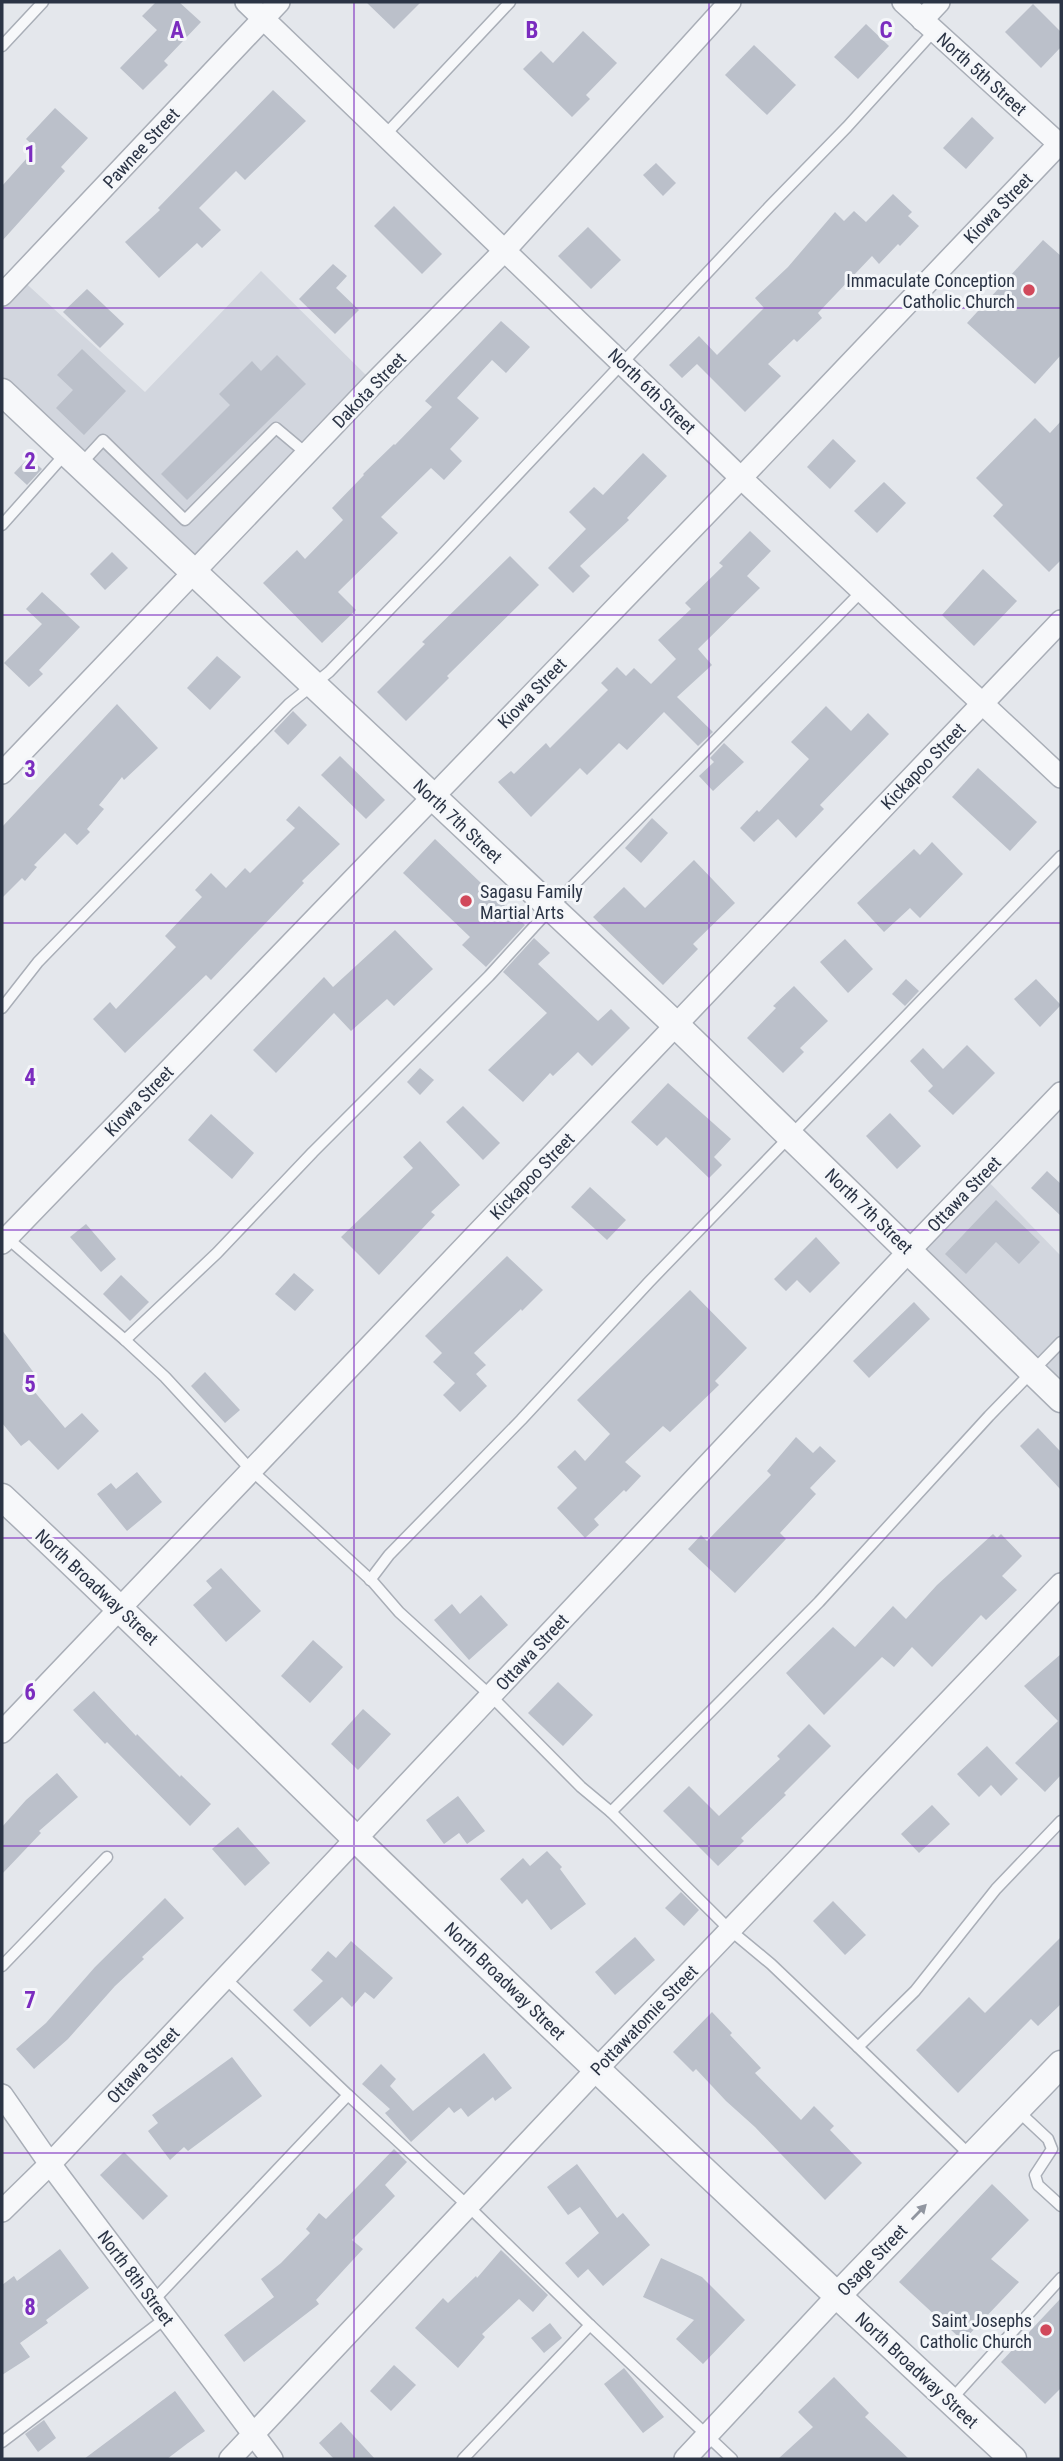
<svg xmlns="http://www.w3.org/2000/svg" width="1063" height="2461" font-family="'Roboto Condensed',sans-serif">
<rect width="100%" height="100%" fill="#e4e7ec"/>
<g fill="#d2d6de">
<polygon points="261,271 374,383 193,573 2,392 2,295 19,277 145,392"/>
<polygon points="982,1175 1061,1256 1061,1399 909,1251"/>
</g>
<g fill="#bbc0ca">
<polygon points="156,2 179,2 201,22 164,61 168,65 143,90 120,68 157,30 142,16"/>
<polygon points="366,2 421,2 394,29"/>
<polygon points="1033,4 1061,32 1061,47 1041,68 1005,32"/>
<polygon points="866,24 889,46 858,79 834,57"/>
<polygon points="583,31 617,63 586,95 590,99 572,117 523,69 541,51 553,63"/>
<polygon points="754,45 796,85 767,115 725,75"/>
<polygon points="273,90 306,121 245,180 236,171 199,208 221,230 202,248 197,243 159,278 125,242 160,210 158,208"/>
<polygon points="55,108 88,138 61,167 65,171 2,241 2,186 36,148 26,139"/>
<polygon points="972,117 994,138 966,169 943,148"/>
<polygon points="656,163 676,183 663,196 643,175"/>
<polygon points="893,194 912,212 908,216 919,226 900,246 898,244 879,264 872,256 818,313 822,318 797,342 794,339 768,364 781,376 745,412 697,364 682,378 669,365 699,336 717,355 764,308 755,298 788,267 835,212 844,221 854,211 866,222"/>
<polygon points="394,206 442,254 422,274 374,226"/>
<polygon points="588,227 621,260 591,289 558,256"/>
<polygon points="1043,240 1061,256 1061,355 1035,384 967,323"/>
<polygon points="333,264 347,276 336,288 359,310 335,334 299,299"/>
<polygon points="87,289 124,324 100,348 63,312"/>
<polygon points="501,321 530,347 506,373 492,360 457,398 479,418 450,449 462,461 444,480 431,468 381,517 398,533 338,592 356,610 322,643 263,583 297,550 305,559 343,520 332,508 364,475 363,474 394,444 395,445 432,407 425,401"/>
<polygon points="82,349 126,391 84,435 56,408 73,390 57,375"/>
<polygon points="277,355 306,384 187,500 161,474 230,405 219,394 252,361 261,371"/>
<polygon points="1035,418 1050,433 1061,421 1061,560 1049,572 993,516 1003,505 976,478"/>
<polygon points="833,439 856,461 830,489 807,467"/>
<polygon points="643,453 667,476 627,518 629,520 580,566 590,576 573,593 548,568 586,529 569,512 594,487 603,495"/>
<polygon points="29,457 42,469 27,485 14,473"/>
<polygon points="884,482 906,503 877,533 854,511"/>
<polygon points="750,531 771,551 747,576 760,588 698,649 712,665 677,697 713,732 698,746 664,712 627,750 619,743 587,775 580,768 531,817 498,782 511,771 514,774 546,743 550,748 608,690 601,683 617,667 626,676 634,668 651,684 676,659 658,640 691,609 685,603 723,566 719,563"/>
<polygon points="112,552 128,568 105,590 90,574"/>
<polygon points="510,556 539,585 447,676 449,678 406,721 377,692 425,644 422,642"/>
<polygon points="983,569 1017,601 974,646 942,615"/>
<polygon points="42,592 80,627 39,670 43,674 29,687 4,663 42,624 26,609"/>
<polygon points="217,656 241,677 210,710 187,688"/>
<polygon points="117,704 158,748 124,780 122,777 99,805 104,809 87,829 90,832 77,845 65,833 34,865 37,867 25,881 22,878 2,898 2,827"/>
<polygon points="826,706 851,731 868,713 889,734 820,805 824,809 796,838 778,819 754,842 740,828 757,810 759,812 809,759 791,742"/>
<polygon points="293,711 307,725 288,745 274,731"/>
<polygon points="724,743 744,762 713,791 699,776 714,762 710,758"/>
<polygon points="340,756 385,800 366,819 321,775"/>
<polygon points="978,768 1037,822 1010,851 952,797"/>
<polygon points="299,806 340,844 302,881 304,883 211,980 206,975 125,1053 93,1019 110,1002 116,1009 176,947 165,936 202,897 195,890 211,873 226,888 245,868 250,873 295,828 286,820"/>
<polygon points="652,818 668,833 641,863 625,848"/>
<polygon points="435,839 525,925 486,967 462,945 470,937 403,873"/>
<polygon points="932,842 963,874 920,918 910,908 884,932 857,903 914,849 920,855"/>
<polygon points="694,860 735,903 693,944 698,949 663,985 593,917 624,887 645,908"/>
<polygon points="395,930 433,969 394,1006 387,999 351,1031 334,1013 276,1073 253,1050 324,977 333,987"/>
<polygon points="534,938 550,953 538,964 598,1021 611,1009 630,1028 592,1066 578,1052 553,1076 550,1073 523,1102 488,1070 547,1013 503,972"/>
<polygon points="845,939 873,969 848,993 820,962"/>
<polygon points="906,979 919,991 905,1006 892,994"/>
<polygon points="1036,979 1061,1005 1040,1027 1014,999"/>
<polygon points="794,986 828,1021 800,1048 804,1052 783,1073 747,1038 776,1008 773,1006"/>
<polygon points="967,1045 995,1073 953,1115 928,1091 933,1086 910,1061 923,1048 943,1069"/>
<polygon points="420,1068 434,1080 420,1095 407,1082"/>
<polygon points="668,1083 731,1139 714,1157 722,1165 709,1178 666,1137 657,1146 631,1122"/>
<polygon points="463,1106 500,1143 483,1160 446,1122"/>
<polygon points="890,1113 921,1146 897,1169 866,1136"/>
<polygon points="211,1114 254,1153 232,1179 188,1140"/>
<polygon points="420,1141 460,1185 431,1212 435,1215 379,1275 341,1237 413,1168 403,1157"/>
<polygon points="1047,1171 1061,1184 1061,1216 1031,1188"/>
<polygon points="590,1187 626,1220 607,1240 571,1207"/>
<polygon points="996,1200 1040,1242 1019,1264 996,1242 966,1274 945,1254"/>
<polygon points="86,1224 116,1259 101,1272 70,1237"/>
<polygon points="816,1237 840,1263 810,1293 797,1280 786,1291 774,1279"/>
<polygon points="507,1256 543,1290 522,1311 521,1309 474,1353 486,1365 476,1374 487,1386 460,1412 443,1395 455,1383 433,1362 442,1353 425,1336"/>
<polygon points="294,1273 314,1290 295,1311 275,1294"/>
<polygon points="121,1275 149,1302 130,1321 103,1294"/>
<polygon points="690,1290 747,1348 715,1381 719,1385 670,1432 663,1426 625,1462 641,1476 626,1492 624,1490 594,1519 599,1525 585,1538 557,1508 577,1488 557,1467 575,1450 585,1461 610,1434 577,1400"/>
<polygon points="914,1302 930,1319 869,1378 853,1361"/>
<polygon points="2,1330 37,1377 28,1384 65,1428 82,1413 99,1431 58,1470 29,1440 21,1446 2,1423"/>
<polygon points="205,1372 240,1410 225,1423 191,1386"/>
<polygon points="1038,1428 1061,1452 1061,1490 1020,1446"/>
<polygon points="796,1437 813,1453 820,1446 836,1461 810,1488 816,1494 780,1533 786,1539 735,1593 688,1549 701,1535 707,1541 771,1475 767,1471"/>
<polygon points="137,1472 162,1502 127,1531 97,1494 111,1483 116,1489"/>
<polygon points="993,1534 997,1538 1001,1534 1022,1556 1002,1576 1017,1590 986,1620 981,1615 932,1667 912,1647 894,1667 882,1657 824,1715 786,1673 833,1627 855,1647 893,1606 906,1619 937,1585"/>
<polygon points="221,1568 261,1611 226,1642 193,1605 212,1588 206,1581"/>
<polygon points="481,1595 508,1625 469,1660 434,1620 452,1604 460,1614"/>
<polygon points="313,1640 343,1667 310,1703 281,1676"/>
<polygon points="1061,1654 1061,1775 1045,1792 1015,1763 1058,1721 1024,1686"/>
<polygon points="558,1682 593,1715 563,1746 528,1713"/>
<polygon points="94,1691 136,1736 137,1734 180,1777 181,1775 211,1804 190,1826 107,1742 105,1744 73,1710"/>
<polygon points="363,1709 391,1734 358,1770 331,1744"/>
<polygon points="809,1724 831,1746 784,1793 786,1795 741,1838 744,1841 718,1866 663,1811 689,1786 719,1816 780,1759 777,1756"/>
<polygon points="987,1746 1018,1779 1001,1796 991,1785 979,1797 957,1774"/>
<polygon points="57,1773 78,1797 39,1831 41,1833 2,1874 2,1827 26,1800"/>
<polygon points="458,1796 485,1831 467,1844 459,1833 444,1844 426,1820"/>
<polygon points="932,1805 950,1824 919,1853 901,1834"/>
<polygon points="238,1827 270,1863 245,1886 212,1849"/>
<polygon points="547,1851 562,1867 560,1869 586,1904 551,1930 527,1899 522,1904 500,1879 523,1858 530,1866"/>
<polygon points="681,1892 699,1910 684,1926 665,1908"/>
<polygon points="165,1898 184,1918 142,1957 144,1959 115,1986 68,2039 34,2069 16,2049 46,2023 95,1967"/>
<polygon points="833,1901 866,1935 845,1955 813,1921"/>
<polygon points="635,1937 655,1960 615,1995 595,1972"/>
<polygon points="1061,1937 1061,2004 1038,2026 1031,2019 958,2093 916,2050 969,1997 985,2013"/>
<polygon points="351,1941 393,1978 374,1999 365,1992 352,2007 342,1997 310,2027 293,2010 323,1981 311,1970 328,1951 336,1958"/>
<polygon points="712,2012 732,2033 730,2035 761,2068 755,2073 801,2120 814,2106 834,2126 830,2130 862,2163 825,2200 755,2127 726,2101 696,2069 693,2072 673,2052"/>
<polygon points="484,2053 512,2088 495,2101 493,2097 468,2117 461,2108 454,2113 449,2107 411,2142 385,2113 390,2109 362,2084 381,2064 396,2079 390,2086 413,2111"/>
<polygon points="232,2057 262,2096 188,2151 184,2147 170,2160 148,2131 158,2123 152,2115"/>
<polygon points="394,2149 407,2162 385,2185 395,2196 352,2240 363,2249 316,2300 319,2304 244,2362 224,2335 274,2297 261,2279 281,2263 310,2233 306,2229 319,2213 326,2219"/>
<polygon points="124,2152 168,2196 143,2220 100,2175"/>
<polygon points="577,2164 617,2218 623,2213 650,2245 603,2286 588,2269 578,2278 565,2263 599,2233 580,2207 568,2215 547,2187"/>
<polygon points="992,2184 1029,2220 991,2259 1019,2282 963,2341 899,2282"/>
<polygon points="60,2249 89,2288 46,2320 48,2323 20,2343 30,2357 2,2375 2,2285 14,2276 17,2281"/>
<polygon points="501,2250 548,2295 533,2312 519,2299 482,2334 485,2337 458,2368 415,2328 443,2298 448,2303 476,2276 477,2278"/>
<polygon points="661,2258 702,2277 745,2320 703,2364 676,2339 694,2320 643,2297"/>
<polygon points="1061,2298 1061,2388 1045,2404 1001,2362"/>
<polygon points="550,2323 562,2338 544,2353 531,2338"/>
<polygon points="394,2365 416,2385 391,2411 370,2391"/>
<polygon points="624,2368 664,2417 643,2433 604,2384"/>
<polygon points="834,2377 869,2413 865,2417 909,2459 778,2459 813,2427 798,2412"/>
<polygon points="175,2391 205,2431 188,2443 167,2459 84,2459"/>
<polygon points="44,2420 56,2438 38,2452 25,2434"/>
<polygon points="341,2422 375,2459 334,2459 319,2443"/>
</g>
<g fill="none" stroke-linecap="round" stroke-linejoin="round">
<g stroke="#a9aeb7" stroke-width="13">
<g id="service">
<polyline points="2,46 43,2"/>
<polyline points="385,135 510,2"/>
<polyline points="80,465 103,440 185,520 276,428 307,454"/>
<polyline points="2,525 66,453"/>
<polyline points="2,1008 38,962 289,704 329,672 440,557 770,206 847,127 934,31"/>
<polyline points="6,1237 125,1340 165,1377 251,1470 373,1582 399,1612 491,1696 581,1787 611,1812"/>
<polyline points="125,1340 217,1253 313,1152 489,976 551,908 862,591"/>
<polyline points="370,1580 389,1555 521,1420 649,1282 1061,856"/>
<polyline points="2,1966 107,1857"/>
<polyline points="225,1978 348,2095"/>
<polyline points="858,2047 771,1964 730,1930 611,1812 819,1602 989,1416 1061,1342"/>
<polyline points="1017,2110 1048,2139 1052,2149 1035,2175 1038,2185 1061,2206"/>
<polyline points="972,2157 858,2047 915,1991 996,1889 1061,1821"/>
<polyline points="153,2301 348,2095 468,2206 590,2325 463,2459"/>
<polyline points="590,2325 732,2459"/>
<polyline points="950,2401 1061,2278"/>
<polyline points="2,2442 166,2318"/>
</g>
</g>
<g stroke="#a9aeb7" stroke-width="24">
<g id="minor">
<polyline points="246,2 741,478 1061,777"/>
<polyline points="903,2 1059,144"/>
<polyline points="922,20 939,2"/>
<polyline points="2,295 279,2"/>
<polyline points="2,773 374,383 506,249 730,2"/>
<polyline points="2,1243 741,478 1061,142"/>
<polyline points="2,1732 1061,621"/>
<polyline points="2,2095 50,2164 272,2459"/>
<polyline points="2,2211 50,2164 909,1251 1061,1093"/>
<polyline points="230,2459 598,2068 1061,1584"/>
<polyline points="685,2459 837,2296"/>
</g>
</g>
<g stroke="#a9aeb7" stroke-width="29">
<g id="tertiary">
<polyline points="1059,144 1061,145"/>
<polyline points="2,392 676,1025 1061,1399"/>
<path d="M2 1497C122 1609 238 1724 355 1838 572 2048 792 2254 1013 2459"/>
<polyline points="837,2296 1061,2064"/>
</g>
</g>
<use href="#service" stroke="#f7f8fa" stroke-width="10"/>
<use href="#minor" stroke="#f7f8fa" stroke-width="21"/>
<use href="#tertiary" stroke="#f7f8fa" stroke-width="26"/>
</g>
<defs><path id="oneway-solid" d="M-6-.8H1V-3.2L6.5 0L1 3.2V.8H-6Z" transform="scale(1.75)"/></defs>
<use fill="#9196a0" href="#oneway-solid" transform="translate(919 2212) rotate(-46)"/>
<path fill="none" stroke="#7b2cbf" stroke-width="2" stroke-opacity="0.55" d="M354 2V2459M709 2V2459M2 308H1061M2 615H1061M2 923H1061M2 1230H1061M2 1538H1061M2 1846H1061M2 2153H1061"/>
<g fill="#d1495b" stroke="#f4f6f9" stroke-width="2.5">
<circle cx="1029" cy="290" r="7"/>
<circle cx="466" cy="901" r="7"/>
<circle cx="1046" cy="2330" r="7"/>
</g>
<g text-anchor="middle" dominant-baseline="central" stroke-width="6" stroke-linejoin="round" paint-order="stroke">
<g font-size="18" fill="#2b3445" stroke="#f4f6f9">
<text transform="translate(982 74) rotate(42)">North 5th Street</text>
<text transform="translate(141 148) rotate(-47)">Pawnee Street</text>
<text transform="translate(998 208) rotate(-46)">Kiowa Street</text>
<text transform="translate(369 390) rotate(-46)">Dakota Street</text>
<text transform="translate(652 391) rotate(44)">North 6th Street</text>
<text transform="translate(532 693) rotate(-46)">Kiowa Street</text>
<text transform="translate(923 766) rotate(-46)">Kickapoo Street</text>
<text transform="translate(458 821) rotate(43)">North 7th Street</text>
<text transform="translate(139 1101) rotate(-46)">Kiowa Street</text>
<text transform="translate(532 1176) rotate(-46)">Kickapoo Street</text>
<text transform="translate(964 1194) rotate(-46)">Ottawa Street</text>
<text transform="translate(869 1211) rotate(44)">North 7th Street</text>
<text transform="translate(97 1587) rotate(43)">North Broadway Street</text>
<text transform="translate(532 1652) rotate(-47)">Ottawa Street</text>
<text transform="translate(505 1981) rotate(44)">North Broadway Street</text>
<text transform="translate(644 2020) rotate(-46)">Pottawatomie Street</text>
<text transform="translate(143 2065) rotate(-47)">Ottawa Street</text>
<text transform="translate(872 2260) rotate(-46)">Osage Street</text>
<text transform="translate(136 2278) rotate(53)">North 8th Street</text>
<text transform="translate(917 2370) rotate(43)">North Broadway Street</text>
</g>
<g font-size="18" fill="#2b3445" stroke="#f4f6f9" text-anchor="end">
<text x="1015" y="280">Immaculate Conception<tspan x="1015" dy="21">Catholic Church</tspan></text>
<text x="480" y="891" text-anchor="start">Sagasu Family<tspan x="480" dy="21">Martial Arts</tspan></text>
<text x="1032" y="2320">Saint Josephs<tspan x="1032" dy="21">Catholic Church</tspan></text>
</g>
</g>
<g font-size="23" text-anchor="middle" font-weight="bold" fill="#7b2cbf" stroke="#f4f6f9" stroke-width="6" stroke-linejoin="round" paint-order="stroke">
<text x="177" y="38">A</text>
<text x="532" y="38">B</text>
<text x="886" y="38">C</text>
<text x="30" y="162">1</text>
<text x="30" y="469">2</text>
<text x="30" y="777">3</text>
<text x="30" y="1085">4</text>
<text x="30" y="1392">5</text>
<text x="30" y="1700">6</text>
<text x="30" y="2008">7</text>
<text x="30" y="2315">8</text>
</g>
<rect width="1063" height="2461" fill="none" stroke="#2b3445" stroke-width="7"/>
</svg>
